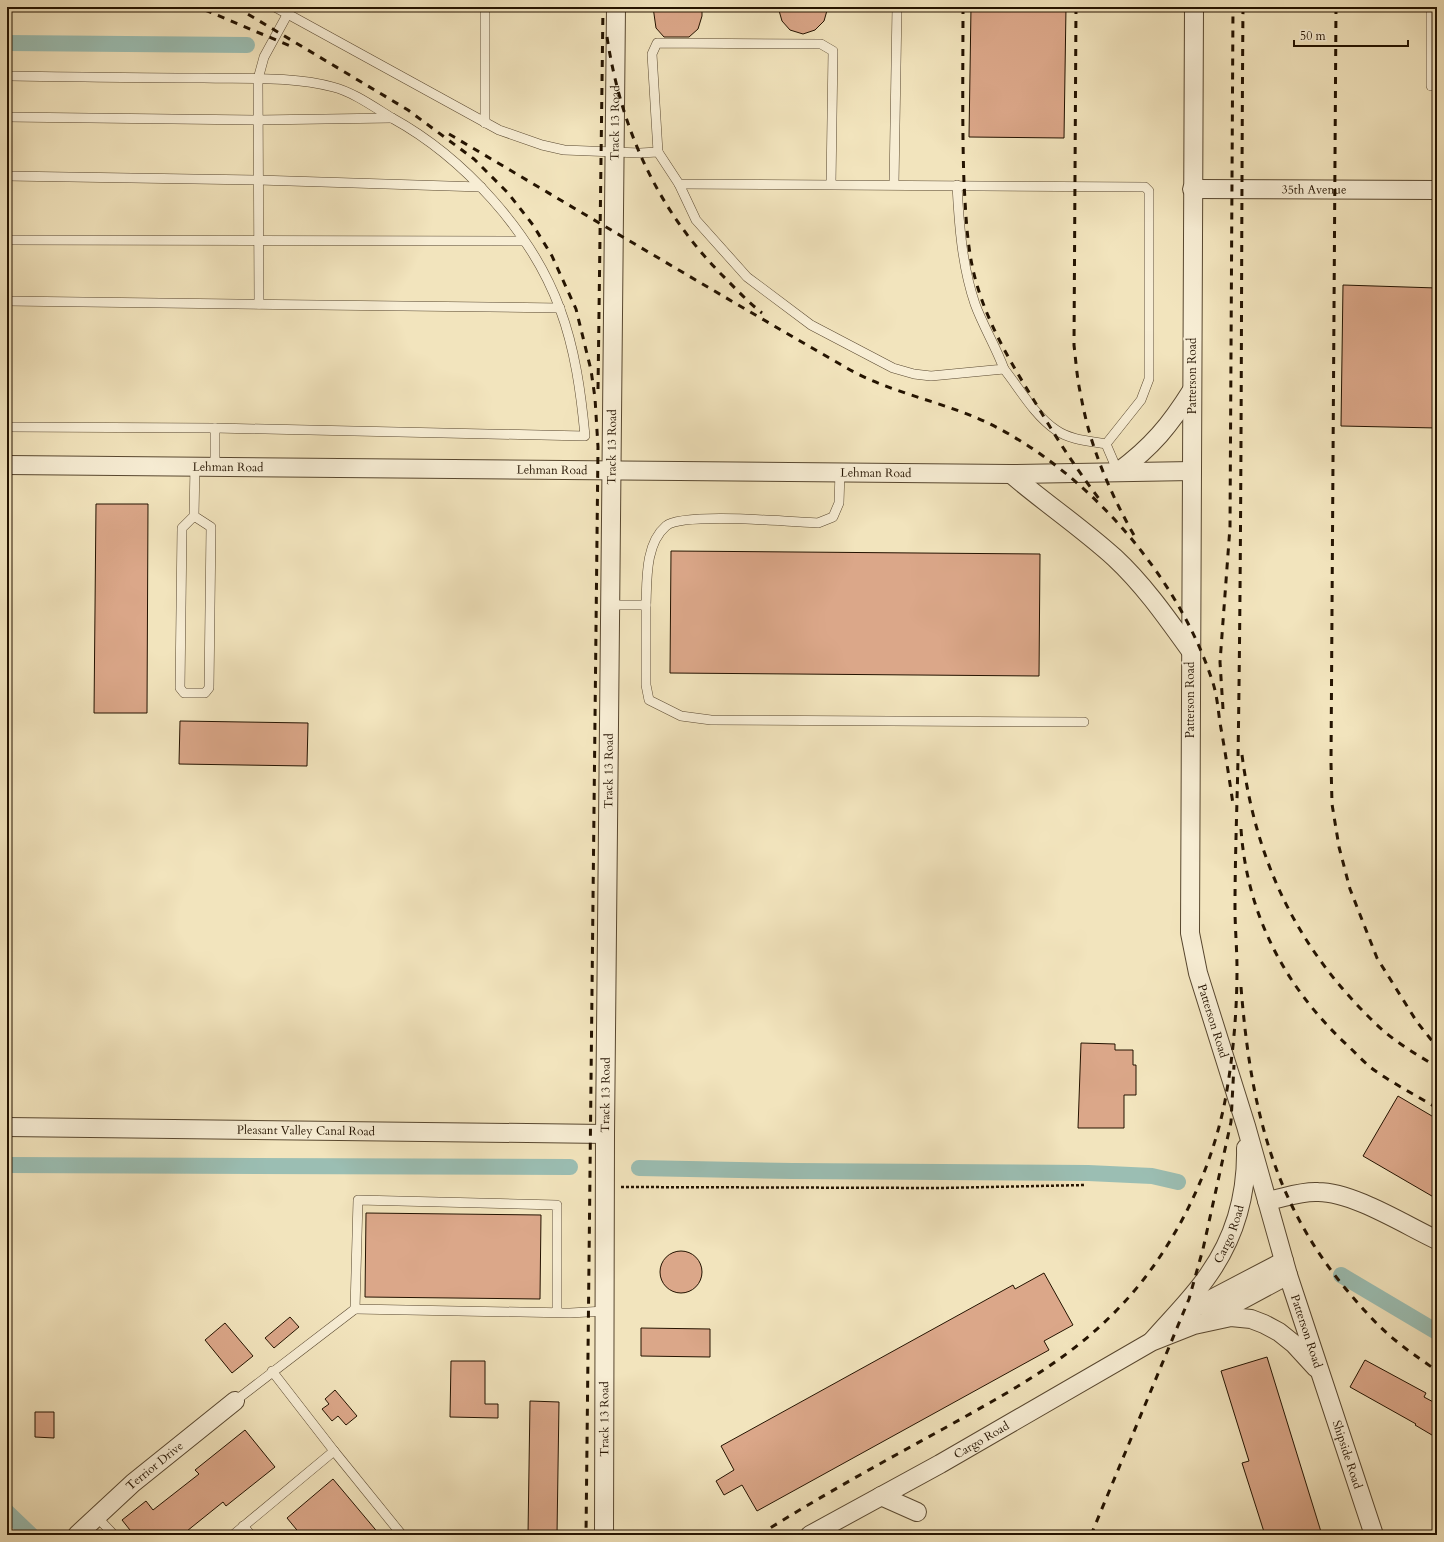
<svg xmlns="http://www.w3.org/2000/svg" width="1444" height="1542" font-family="Cardo,serif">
<rect width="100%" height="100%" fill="#f2e4bd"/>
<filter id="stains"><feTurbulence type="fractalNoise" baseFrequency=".005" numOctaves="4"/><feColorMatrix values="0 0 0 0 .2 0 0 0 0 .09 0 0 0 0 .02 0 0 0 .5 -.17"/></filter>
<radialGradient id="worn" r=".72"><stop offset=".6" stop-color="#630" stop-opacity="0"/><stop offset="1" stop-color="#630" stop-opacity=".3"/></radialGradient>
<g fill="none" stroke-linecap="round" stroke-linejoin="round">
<g stroke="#9bbeb3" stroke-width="16">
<polyline points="7,43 247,45"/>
<polyline points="7,1165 570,1167"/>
<polyline points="639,1168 792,1171 1088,1173 1152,1176 1178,1182"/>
<polyline points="1341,1275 1437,1332"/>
<polyline points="7,1512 31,1535"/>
</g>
</g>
<g fill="#dba789" stroke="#241300">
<polygon points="653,7 702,7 702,16 698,29 689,37 664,37 656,28"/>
<polygon points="778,7 828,7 824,21 815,30 803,34 790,30 782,21"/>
<polygon points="971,7 1066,7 1064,138 969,137"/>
<polygon points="1343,285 1437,288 1437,428 1341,426"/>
<polygon points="96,504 148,504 147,713 94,713"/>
<polygon points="671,551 1040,554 1039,676 670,673"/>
<polygon points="180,721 308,723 307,766 179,764"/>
<polygon points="1081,1043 1115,1044 1115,1050 1133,1050 1133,1065 1136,1065 1136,1095 1124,1095 1124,1128 1078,1128"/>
<polygon points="1398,1096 1437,1119 1437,1199 1363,1156"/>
<polygon points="366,1213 541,1215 540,1299 365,1297"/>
<circle cx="681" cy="1272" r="21"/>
<polygon points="1044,1273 1073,1325 1044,1341 1049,1350 757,1511 742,1485 724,1495 716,1481 734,1470 721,1446 1013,1285 1015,1289"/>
<polygon points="290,1317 299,1327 274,1348 265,1338"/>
<polygon points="225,1323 253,1356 232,1373 205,1340"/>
<polygon points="641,1328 710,1329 710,1357 641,1356"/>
<polygon points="1267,1357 1322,1535 1265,1535 1242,1463 1249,1461 1221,1371"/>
<polygon points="1365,1360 1426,1393 1424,1397 1437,1404 1437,1438 1415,1425 1416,1424 1350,1387"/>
<polygon points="451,1361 485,1361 485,1404 498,1404 498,1418 450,1417"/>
<polygon points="335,1390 357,1416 346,1425 338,1416 332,1421 322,1409 329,1404 325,1399"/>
<polygon points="530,1401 559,1402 557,1535 528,1535"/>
<polygon points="35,1412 54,1412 54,1438 35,1437"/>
<polygon points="245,1430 275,1467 226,1506 223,1502 182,1535 134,1535 122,1520 146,1501 153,1510 199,1474 195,1470"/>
<polygon points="333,1479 380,1535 301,1535 287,1518"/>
</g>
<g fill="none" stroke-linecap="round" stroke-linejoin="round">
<g stroke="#58472f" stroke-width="10">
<g id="service">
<polyline points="275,7 499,130 542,145 564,150 640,153 658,152 679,184 1145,187 1149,191 1149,379 1141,400 1106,444"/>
<path d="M7 76C73 77 138 78 204 78 245 79 293 76 333 87 353 92 374 107 392 118 463 157 532 232 560 309 575 349 581 393 585 436L215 428"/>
<polyline points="1431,86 1431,7"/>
<polyline points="7,117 258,120 392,118"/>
<polyline points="485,123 485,7"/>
<polyline points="658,152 652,54 657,43 821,44 833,51 831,184"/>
<polyline points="7,176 258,180 481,187"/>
<path d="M679 184 696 220 747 277 811 325 893 368 914 374 931 376 1004 369C996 347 983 326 975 304 962 266 959 224 957 185"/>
<polyline points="894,184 897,7"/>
<polyline points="7,240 523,241"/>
<polyline points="7,301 560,308"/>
<polyline points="259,304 258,79 264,57 287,15"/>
<path d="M1004 369C1020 389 1034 415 1056 430 1070 440 1090 441 1106 444L1118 472"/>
<polyline points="7,427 215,428 215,466"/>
<polyline points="194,516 211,527 209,688 205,693 184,693 180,688 182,528 194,516 195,466"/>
<polyline points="610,605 646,605 646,685 649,700 681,716 711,720 1084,722"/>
<path d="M646 605C647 580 645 544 666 526 683 512 791 522 818 523L833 517 839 503 840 472"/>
<polyline points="557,1312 557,1205 358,1200 355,1309 570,1313 605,1311"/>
<polyline points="235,1401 355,1309"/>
<polyline points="334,1451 402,1535"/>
<polyline points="97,1517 114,1535"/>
<polyline points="243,1526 251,1535"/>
<polyline points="233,1535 334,1451 272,1371"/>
</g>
</g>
<g stroke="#58472f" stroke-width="20">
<g id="minor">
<path id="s1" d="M1194 7 1190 933 1198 973 1246 1126 1288 1275 1374 1535"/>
<path id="s2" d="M1192 189 1437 190"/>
<path id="s3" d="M7 465 1011 474 1192 471"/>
<path d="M1118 472C1152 447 1170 425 1192 390"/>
<path d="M1011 474C1045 503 1082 528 1115 558 1144 585 1167 618 1190 650"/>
<path id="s4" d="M7 1127 605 1134"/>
<path d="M1267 1201C1284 1198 1300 1191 1318 1192 1353 1192 1405 1225 1437 1240"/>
<polyline points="1179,1316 1284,1261"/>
<polyline points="1210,1317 1288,1275"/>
<path id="s5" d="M1152 1341C1171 1319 1193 1298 1209 1274 1235 1237 1247 1193 1246 1148"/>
<polyline points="881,1496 917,1512"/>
<path id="s6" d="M77 1535 133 1483 235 1401"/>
<path id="s7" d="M604 1535 605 1134 616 7"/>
<path id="s8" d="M810 1535 940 1464 1151 1342 1194 1325 1231 1317 1251 1319 1264 1324 1279 1332 1294 1344 1316 1368"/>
</g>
</g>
<polyline stroke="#241300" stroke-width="2.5" stroke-dasharray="3 2" stroke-linecap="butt" points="621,1187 941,1188 1085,1185"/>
<use href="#service" stroke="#f7edd4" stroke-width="9"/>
<use href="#minor" stroke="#f7edd4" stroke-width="18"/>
<g stroke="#241300" stroke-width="3" stroke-dasharray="7 7" stroke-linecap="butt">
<polyline points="236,7 408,110 474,159 508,193 533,225 552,256 576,309 591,370 595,398 598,447 586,1535"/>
<path d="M963 7C963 66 962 124 964 183 966 217 967 252 977 285 990 329 1014 368 1038 407 1057 439 1077 470 1100 500"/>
<path d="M1076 7 1074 345C1076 362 1077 379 1081 396 1090 447 1110 493 1135 537"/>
<polyline points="1336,7 1331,763 1332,804 1339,847 1350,889 1377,958 1417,1022 1437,1047"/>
<polyline points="205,10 295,48"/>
<path d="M607 37C621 129 657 209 722 275 735 288 748 302 762 313"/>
<path d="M449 134C581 212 713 291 845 367 889 393 942 401 988 423 1087 471 1178 576 1212 680 1217 694 1218 709 1220 723 1225 750 1229 777 1233 804"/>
<polyline points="598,389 603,7"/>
<polyline points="1223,709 1220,662 1230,527 1233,7"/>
<path d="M1242 755C1256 862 1297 948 1375 1023 1393 1041 1416 1054 1437 1067"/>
<path d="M1241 829C1247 915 1285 987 1347 1045 1357 1054 1366 1065 1377 1072 1396 1085 1417 1096 1437 1108"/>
<path d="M1241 987C1250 1100 1271 1199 1345 1288 1362 1308 1379 1328 1400 1344 1412 1354 1425 1362 1437 1371"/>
<path d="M759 1535C819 1497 881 1463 943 1429 1018 1387 1085 1352 1140 1284 1182 1231 1212 1167 1225 1101 1233 1058 1237 1013 1237 969 1237 949 1235 928 1235 908 1235 858 1237 808 1238 758 1242 507 1241 257 1243 7"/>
<polyline points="1091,1535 1189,1299 1203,1249 1231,1122 1234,1065"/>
</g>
</g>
<g text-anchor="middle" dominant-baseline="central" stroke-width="4" stroke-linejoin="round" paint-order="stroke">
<g font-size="12" fill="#241300" stroke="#f7edd4">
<text stroke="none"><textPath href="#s7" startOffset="1412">Track 13 Road</textPath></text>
<text stroke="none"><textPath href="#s2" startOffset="122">35th Avenue</textPath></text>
<text transform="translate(1192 376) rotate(-90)">Patterson Road</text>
<text stroke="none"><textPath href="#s7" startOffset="1088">Track 13 Road</textPath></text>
<text stroke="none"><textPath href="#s3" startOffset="221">Lehman Road</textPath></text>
<text stroke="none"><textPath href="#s3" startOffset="545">Lehman Road</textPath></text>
<text stroke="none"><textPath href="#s3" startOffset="869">Lehman Road</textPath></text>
<text transform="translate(1190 700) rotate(-90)">Patterson Road</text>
<text stroke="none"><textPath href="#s7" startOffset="764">Track 13 Road</textPath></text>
<text stroke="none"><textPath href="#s1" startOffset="1017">Patterson Road</textPath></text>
<text stroke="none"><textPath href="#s7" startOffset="440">Track 13 Road</textPath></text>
<text stroke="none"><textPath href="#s4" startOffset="299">Pleasant Valley Canal Road</textPath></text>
<text stroke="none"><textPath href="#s5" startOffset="133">Cargo Road</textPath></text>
<text stroke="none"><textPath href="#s1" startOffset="1341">Patterson Road</textPath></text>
<text stroke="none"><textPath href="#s7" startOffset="116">Track 13 Road</textPath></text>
<text stroke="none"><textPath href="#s8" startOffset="196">Cargo Road</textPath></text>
<text stroke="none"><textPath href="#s1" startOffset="1471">Shipside Road</textPath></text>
<text stroke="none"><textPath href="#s6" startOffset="104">Terrior Drive</textPath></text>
</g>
</g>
<rect width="1444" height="1542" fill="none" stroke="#f2e4bd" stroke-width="24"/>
<rect x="8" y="8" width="1428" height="1526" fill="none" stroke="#241300" stroke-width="2"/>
<rect x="12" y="12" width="1420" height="1518" fill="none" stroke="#241300"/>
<path d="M1294 40v6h114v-6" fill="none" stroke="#241300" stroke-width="2"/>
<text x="1300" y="40" font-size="12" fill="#241300" stroke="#f7edd4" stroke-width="3" paint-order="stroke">50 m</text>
<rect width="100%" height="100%" filter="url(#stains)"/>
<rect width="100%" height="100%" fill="url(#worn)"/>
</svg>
